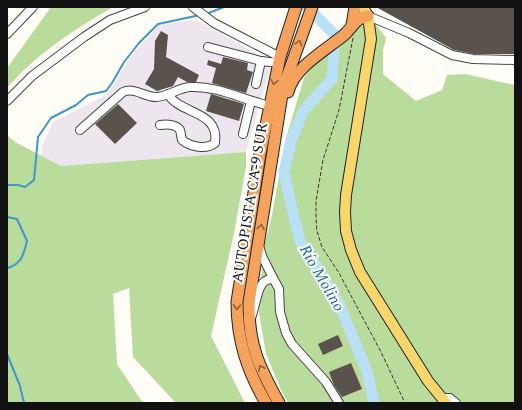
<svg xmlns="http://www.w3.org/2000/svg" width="522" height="410" font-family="Spectral,serif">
<rect width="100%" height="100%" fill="#fffdf5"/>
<polygon fill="#eee6ef" points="196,20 272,62 246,152 61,166 41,156 42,146 53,122 106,95 113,86 129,59 158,26 166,23"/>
<g fill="#b9dc9c">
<path d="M51 7H113C76 28 35 55 7 88V68Z"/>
<polygon points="376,25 386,38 383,51 383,74 416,101 442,90 447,75 465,74 515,85 515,403 288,403 281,390 266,354 259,313 261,278 265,243 272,215 286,138 304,78 315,61 347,27"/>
<polygon points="7,135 15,142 61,166 246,152 246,167 234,233 211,336 245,403 176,403 133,357 129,288 113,294 117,364 143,403 7,403"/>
</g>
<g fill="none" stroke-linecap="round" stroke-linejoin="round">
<g stroke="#3f96cf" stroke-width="2">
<polyline points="206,14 224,7"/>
<polyline points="7,185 18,185 25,187 34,180 38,137 51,118 76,105 88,95 106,91 112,83 124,62 139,43 158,24 200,15"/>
<path d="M7 217 17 219 27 241C24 254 21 265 7 268"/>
<polyline points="7,354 20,386 24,403"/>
</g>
<polyline stroke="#b9e0f7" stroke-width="11" points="307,7 335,35 332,79 304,110 291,141 284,172 292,209 300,241 339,303 367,372 374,403"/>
</g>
<g fill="#5a524d">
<polygon points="376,7 515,7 515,54 474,54 454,50"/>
<polygon points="161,31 168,35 166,57 199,75 196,82 187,82 178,77 173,86 157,91 145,84 154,69 155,41"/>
<polygon points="223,57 248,63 247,70 253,72 246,93 212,83 216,68 207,65 208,60 221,64"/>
<polygon points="211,94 244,104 239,121 206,111"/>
<polygon points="118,104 137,123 115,144 95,124"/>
<polygon points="338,335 343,346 323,355 318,344"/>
<polygon points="351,363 362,389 342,397 334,385 329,372"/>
</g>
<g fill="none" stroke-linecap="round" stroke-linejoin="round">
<g stroke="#444" stroke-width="10">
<g id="minor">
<polyline points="193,7 214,23 280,57"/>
<polyline points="368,16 409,33 452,55 473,59 515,60"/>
<polyline points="7,34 33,7"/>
<polyline points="208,47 261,61 279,63"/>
<polyline points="256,84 261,61"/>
<polyline points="7,101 32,76 84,37 110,20 145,7"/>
<path d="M160 125C166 124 176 124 180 130 181 133 181 137 182 140 191 147 206 150 215 143 220 110 180 115 168 94"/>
<path d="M80 130 123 92C135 87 144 97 156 97 168 97 179 87 191 87 219 86 243 100 270 106"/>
<polyline points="243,134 251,101"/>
<polyline points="259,246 262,256 273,278"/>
<path d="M251 318C255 309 257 287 264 282 266 280 270 279 273 278L279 289 280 312 286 333 292 344 326 382 339 403"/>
<polyline points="442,398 450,398 456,403"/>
</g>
</g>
<g stroke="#222" stroke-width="12">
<polyline id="major" points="363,7 368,16 371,39 346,195 345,212 346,231 351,250 360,272 428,381 446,403"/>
</g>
<g stroke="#222" stroke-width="13">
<g id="highway">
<polyline points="352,25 355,7"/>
<path d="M288 92C294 67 326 50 344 35 353 27 355 18 368 16"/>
<path d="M266 403C247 370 237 340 237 302L260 154 280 57 296 7"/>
<path d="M279 403C259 367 248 344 249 302L283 88 312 7"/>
</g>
</g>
<polyline stroke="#333" stroke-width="1" stroke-dasharray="4 2" stroke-linecap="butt" points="353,38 339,110 323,160 316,201 316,219 317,231 322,247 339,273 381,352 405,403"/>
<use href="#minor" stroke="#fff" stroke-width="8"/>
<use href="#major" stroke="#f9d66b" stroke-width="10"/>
<use href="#highway" stroke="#f5a25d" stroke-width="11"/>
</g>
<defs><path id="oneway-chevron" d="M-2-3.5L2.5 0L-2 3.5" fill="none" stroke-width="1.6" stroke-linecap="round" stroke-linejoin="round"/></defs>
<g stroke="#8e613b">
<use href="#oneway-chevron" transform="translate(299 43) rotate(-71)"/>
<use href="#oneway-chevron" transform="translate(274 82) rotate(103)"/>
<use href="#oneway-chevron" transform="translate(261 227) rotate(-81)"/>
<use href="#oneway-chevron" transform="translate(237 307) rotate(91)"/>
<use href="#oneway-chevron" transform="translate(261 368) rotate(-116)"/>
</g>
<g text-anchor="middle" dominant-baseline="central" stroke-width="4" stroke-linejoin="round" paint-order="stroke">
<g font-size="15" fill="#111" stroke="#fff">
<text transform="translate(250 203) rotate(-81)">AUTOPISTA CA-9 SUR</text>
</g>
<g font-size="16" font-style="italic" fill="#1768a6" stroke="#fff">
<text transform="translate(322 278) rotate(60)">Río Molino</text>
</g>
</g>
<rect width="522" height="410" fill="none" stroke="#111111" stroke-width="16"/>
</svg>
